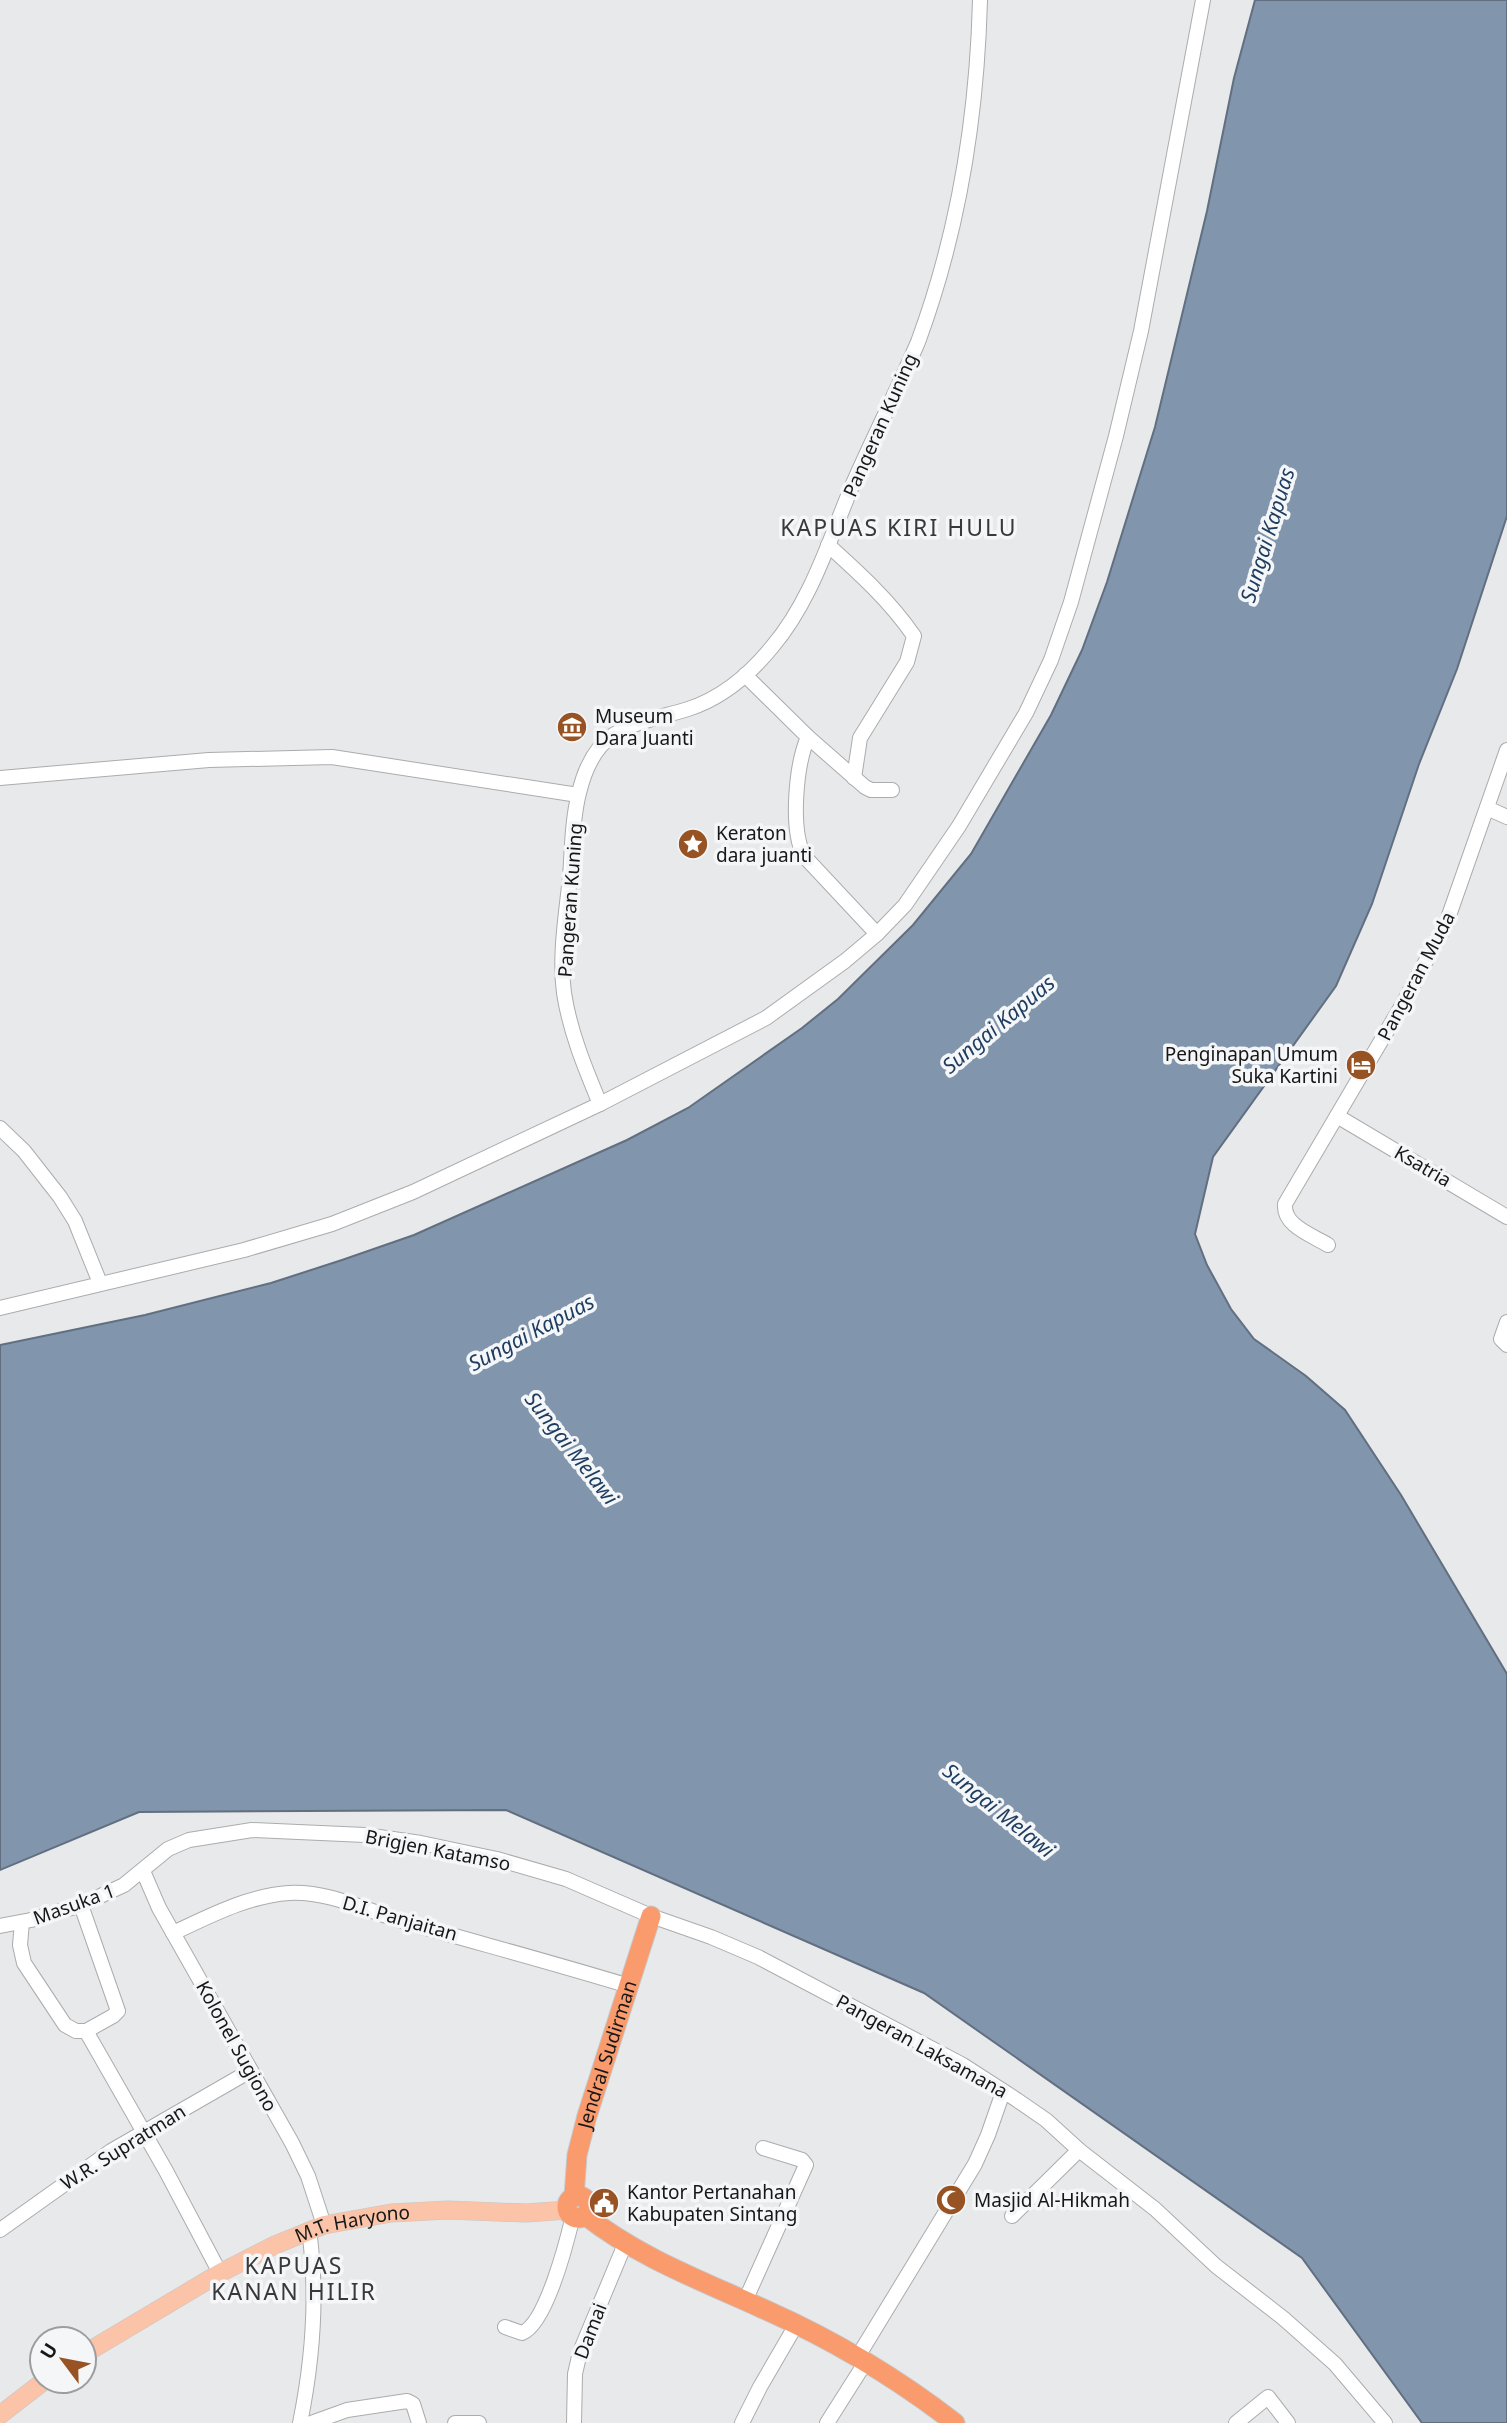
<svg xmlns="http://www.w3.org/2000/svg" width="1507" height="2423" font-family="'Noto Sans',sans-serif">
<rect width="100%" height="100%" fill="#e8e9eb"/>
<polygon fill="#8195ac" stroke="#616f80" stroke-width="2" points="1255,0 1507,0 1507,516 1457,669 1419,764 1372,904 1336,986 1213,1157 1195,1234 1207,1265 1231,1309 1254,1339 1306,1376 1345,1410 1401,1495 1507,1674 1507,2423 1422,2423 1302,2258 924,1993 506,1810 139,1812 0,1870 0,1345 145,1315 271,1283 342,1260 414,1235 627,1140 688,1108 802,1028 838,999 913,925 971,854 1051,715 1082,650 1107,582 1155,427 1207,211 1234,78"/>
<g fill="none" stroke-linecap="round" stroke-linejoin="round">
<g stroke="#abacae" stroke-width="16">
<g id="minor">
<path d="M828 545C859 573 890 601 914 636L907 662 860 738 854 778"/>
<path d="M745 675 808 737C796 765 790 828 804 856L877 934"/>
<polyline points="808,737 865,787 871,790 892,790"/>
<polyline points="0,778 209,760 332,757 578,795"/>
<polyline points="1487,808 1507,817"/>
<path d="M600 1104C585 1068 570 1032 564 993 559 956 566 915 570 877 572 850 572 820 579 793 584 772 594 748 613 735 636 721 663 717 688 709 722 698 750 674 772 647 811 601 829 541 852 486 873 438 897 391 918 342 959 231 977 118 980 0"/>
<polyline points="1337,1116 1507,1217"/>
<polyline points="0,1128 24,1151 60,1197 75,1221 100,1283"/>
<path d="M1328 1245C1312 1235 1283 1226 1285 1204L1401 1007 1446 924 1507 750"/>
<polyline points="0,1308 244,1250 332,1224 413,1192 600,1104 766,1018 845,961 877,934 905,905 959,826 1026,713 1051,660 1071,602 1116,436 1141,331 1203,0"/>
<polyline points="1507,1322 1501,1339 1507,1345"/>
<polyline points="143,1871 159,1908 292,2143 308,2176 324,2225"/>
<polyline points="22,1922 20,1945 24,1963 65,2025 76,2031 86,2031 113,2016 118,2011 81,1905"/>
<polyline points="0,1926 31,1920 81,1905 124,1885 168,1849 189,1840 252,1830 365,1835 421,1843 497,1859 566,1879 651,1916 711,1937 758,1957 963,2065 1017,2100 1046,2120 1079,2150 1155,2209 1216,2266 1283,2318 1335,2364 1385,2423"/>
<path d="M173 1933C210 1916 247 1896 289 1893 329 1891 365 1910 402 1921 478 1943 554 1963 629 1986"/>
<polyline points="86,2031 166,2171 220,2273"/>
<polyline points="1012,2216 1079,2150"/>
<polyline points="0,2230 111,2151 250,2071"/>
<polyline points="745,2301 806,2165 802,2160 763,2148"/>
<path d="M505 2327 522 2333C546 2324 567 2241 573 2216"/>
<polyline points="857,2358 975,2164 988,2135 1003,2092"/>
<path d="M300 2423C313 2359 318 2294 309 2230"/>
<polyline points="311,2423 347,2410 407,2401 413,2404 419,2423"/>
<polyline points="455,2423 479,2423"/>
<polyline points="574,2423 575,2374 580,2352 625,2244"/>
<polyline points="742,2423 760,2387 796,2325"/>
<polyline points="827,2423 865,2363"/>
<polyline points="1236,2423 1268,2397 1288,2423"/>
</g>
</g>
<g stroke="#c7c7c8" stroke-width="19">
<g id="major">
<path id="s1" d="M84 2354 220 2273 275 2245 324 2225 391 2213 448 2210 526 2213 568 2210"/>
<polyline points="0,2415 44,2381"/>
</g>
</g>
<g stroke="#c7c7c8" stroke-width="21">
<g id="highway">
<circle cx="578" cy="2207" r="11"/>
<path id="s2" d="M574 2197 577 2155 587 2116 651 1916"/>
<path d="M585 2215C639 2258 705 2282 768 2311 833 2340 898 2379 955 2423"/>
</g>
</g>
<use href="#minor" stroke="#fff" stroke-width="14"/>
<use href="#major" stroke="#fbc3a7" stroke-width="18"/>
<use href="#highway" stroke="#f99b6c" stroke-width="19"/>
</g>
<defs>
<g id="museum-disc" transform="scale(1.575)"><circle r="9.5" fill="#975324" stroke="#f5f6f8"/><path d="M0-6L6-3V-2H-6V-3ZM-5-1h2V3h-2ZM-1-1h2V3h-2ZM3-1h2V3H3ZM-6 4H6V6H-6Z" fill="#fff"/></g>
<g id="sight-disc" transform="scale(1.575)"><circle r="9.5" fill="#975324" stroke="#f5f6f8"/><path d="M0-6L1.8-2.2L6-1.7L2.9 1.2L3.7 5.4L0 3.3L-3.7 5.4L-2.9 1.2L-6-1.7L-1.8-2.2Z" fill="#fff"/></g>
<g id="hotel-disc" transform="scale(1.575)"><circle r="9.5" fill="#975324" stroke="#f5f6f8"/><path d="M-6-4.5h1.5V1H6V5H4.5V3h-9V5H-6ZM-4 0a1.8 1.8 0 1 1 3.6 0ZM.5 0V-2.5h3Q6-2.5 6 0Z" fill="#fff"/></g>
<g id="mosque-disc" transform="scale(1.575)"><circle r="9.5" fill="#975324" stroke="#f5f6f8"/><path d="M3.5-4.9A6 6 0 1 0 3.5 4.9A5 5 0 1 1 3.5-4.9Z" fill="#fff"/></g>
<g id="civic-disc" transform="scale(1.575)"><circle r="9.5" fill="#975324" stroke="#f5f6f8"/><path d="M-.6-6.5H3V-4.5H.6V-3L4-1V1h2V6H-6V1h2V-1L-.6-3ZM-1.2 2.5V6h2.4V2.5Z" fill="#fff"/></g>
</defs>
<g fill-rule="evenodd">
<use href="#museum-disc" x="572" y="727"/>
<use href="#sight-disc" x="693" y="844"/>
<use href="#hotel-disc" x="1361" y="1065"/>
<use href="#mosque-disc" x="951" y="2200"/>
<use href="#civic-disc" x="604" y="2203"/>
</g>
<g text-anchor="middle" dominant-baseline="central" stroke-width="7" stroke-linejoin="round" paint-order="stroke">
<g font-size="19" fill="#171718" stroke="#f5f6f8">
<text transform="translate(880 425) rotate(-66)">Pangeran Kuning</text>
<text transform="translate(570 900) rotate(-86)">Pangeran Kuning</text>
<text transform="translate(1416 976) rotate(-62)">Pangeran Muda</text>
<text transform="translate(1423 1166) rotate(30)">Ksatria</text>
<text transform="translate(438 1850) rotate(11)">Brigjen Katamso</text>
<text transform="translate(74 1904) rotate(-20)">Masuka 1</text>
<text transform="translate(400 1918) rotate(16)">D.I. Panjaitan</text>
<text transform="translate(237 2046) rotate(61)">Kolonel Sugiono</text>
<text transform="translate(922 2046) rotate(29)">Pangeran Laksamana</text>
<text stroke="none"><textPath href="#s2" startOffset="147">Jendral Sudirman</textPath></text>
<text transform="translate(123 2147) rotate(-32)">W.R. Supratman</text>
<text stroke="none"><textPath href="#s1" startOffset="301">M.T. Haryono</textPath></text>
<text transform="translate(590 2331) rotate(-69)">Damai</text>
</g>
<g font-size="19" fill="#171718" stroke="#f5f6f8" text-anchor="start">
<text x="595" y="716">Museum<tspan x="595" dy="22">Dara Juanti</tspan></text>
<text x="716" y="833">Keraton<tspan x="716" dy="22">dara juanti</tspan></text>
<text x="1338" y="1054" text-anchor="end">Penginapan Umum<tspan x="1338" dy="22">Suka Kartini</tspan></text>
<text x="627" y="2192">Kantor Pertanahan<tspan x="627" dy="22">Kabupaten Sintang</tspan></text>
<text x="974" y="2200">Masjid Al-Hikmah</text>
</g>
<g font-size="21" font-style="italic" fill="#1d3c5f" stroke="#f5f6f8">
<text transform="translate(1267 535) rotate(-73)">Sungai Kapuas</text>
<text transform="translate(998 1024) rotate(-40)">Sungai Kapuas</text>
<text transform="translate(531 1332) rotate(-28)">Sungai Kapuas</text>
<text transform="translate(572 1448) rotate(52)">Sungai Melawi</text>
<text transform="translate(999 1810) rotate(39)">Sungai Melawi</text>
</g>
<g font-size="23" letter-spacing="2" fill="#39393b" stroke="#f5f6f8">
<text x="899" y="527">KAPUAS KIRI HULU</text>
<text x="294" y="2265">KAPUAS<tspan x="294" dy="26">KANAN HILIR</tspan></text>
</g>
</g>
<g transform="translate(63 2360) rotate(302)"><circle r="33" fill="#f5f6f8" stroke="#9c9d9e" stroke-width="2"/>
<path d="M0-5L12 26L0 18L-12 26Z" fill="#975324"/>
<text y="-10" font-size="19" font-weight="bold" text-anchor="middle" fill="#171718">U</text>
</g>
</svg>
